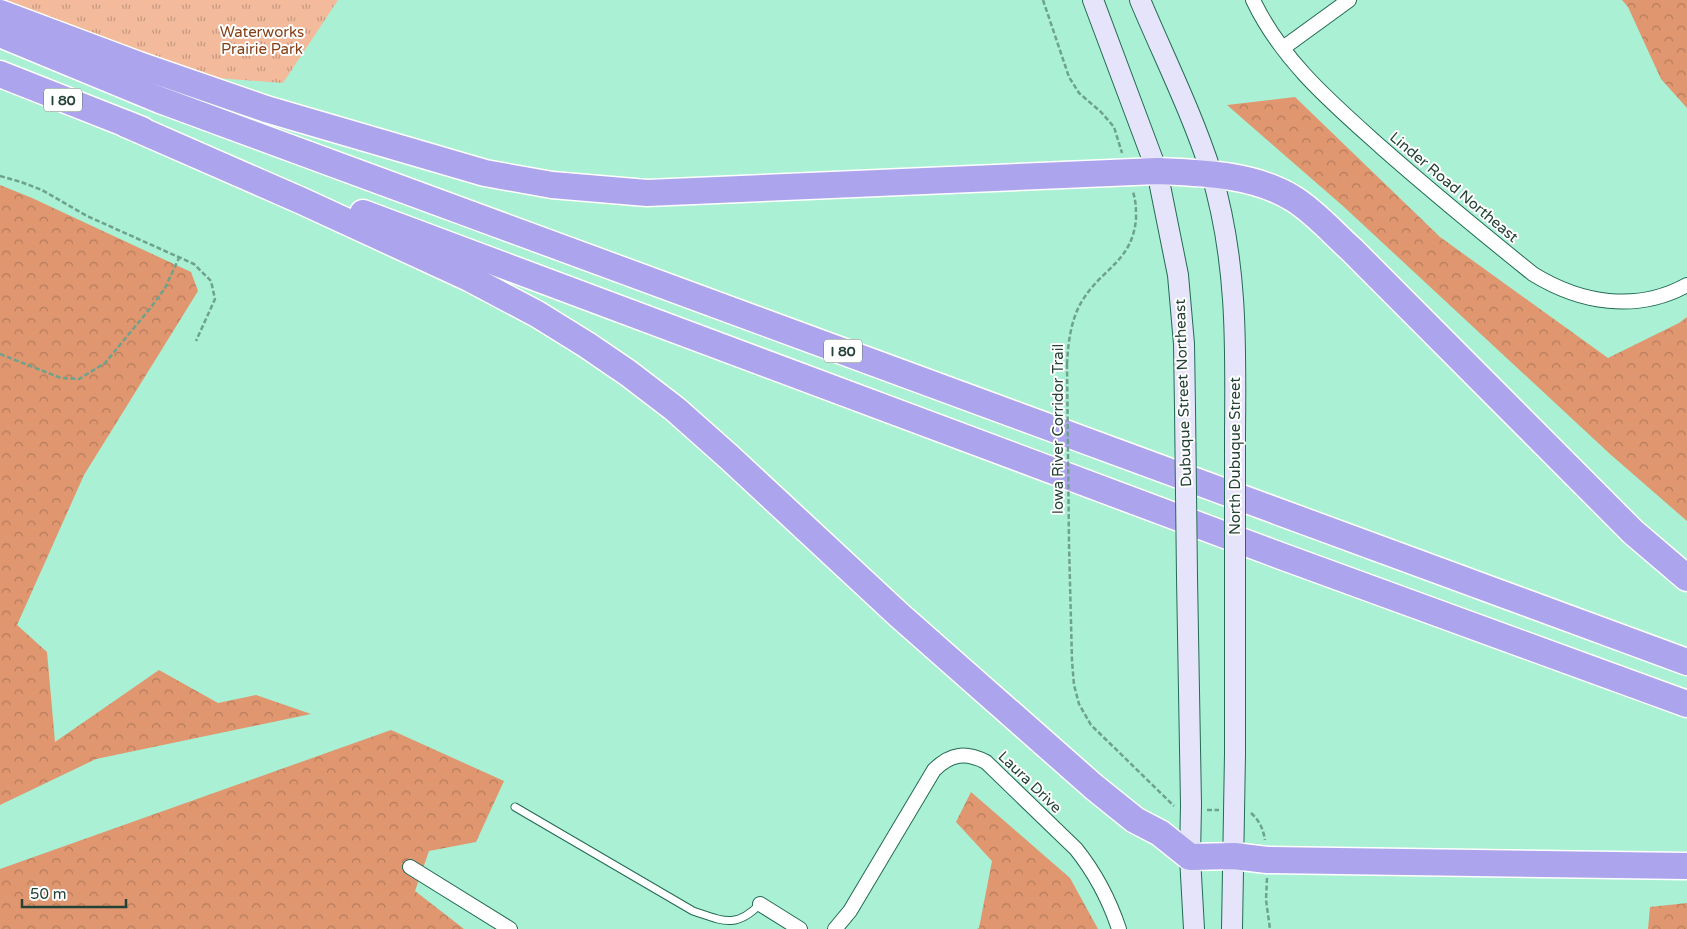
<svg xmlns="http://www.w3.org/2000/svg" width="1687" height="929" font-family="'Varela Round',sans-serif">
<defs>
<pattern id="forest-crowns" width="20" height="18" patternUnits="userSpaceOnUse" patternTransform="scale(1.25)"><rect width="20" height="18" fill="#e0966f"/><path d="M2 6a3 3 0 1 1 6 0M12 15a3 3 0 1 1 6 0" fill="none" stroke="#b57c5c"/></pattern>
<pattern id="park-tufts" width="24" height="20" patternUnits="userSpaceOnUse" patternTransform="scale(1.25)"><rect width="24" height="20" fill="#f4ba9c"/><path d="M3 7l-1-3M5 7V3M7 7l1-3M15 17l-1-3M17 17v-4M19 17l1-3" fill="none" stroke="#c59980"/></pattern>
</defs>
<rect width="100%" height="100%" fill="#a9f0d4"/>
<g fill="url(#forest-crowns)">
<polygon points="1622,0 1687,0 1687,108 1661,79 1628,7"/>
<polygon points="1295,97 1440,237 1608,358 1679,323 1687,317 1687,521 1610,454 1343,206 1227,105"/>
<polygon points="0,185 32,198 191,272 198,291 84,475 17,625 47,652 55,742 159,670 218,703 256,695 311,714 96,759 0,805"/>
<polygon points="391,730 504,781 476,842 429,851 415,891 464,929 0,929 0,869"/>
<polygon points="971,792 1070,878 1098,929 977,929 979,928 992,861 956,822"/>
<polygon points="1687,903 1687,929 1648,929 1650,907"/>
</g>
<polygon fill="url(#park-tufts)" points="0,0 338,0 283,83 163,74 0,11"/>
<g fill="none" stroke-linecap="round" stroke-linejoin="round">
<g stroke="#236b54" stroke-width="9">
<path id="service" d="M515 807 693 911C723 921 736 929 760 904"/>
</g>
<g stroke="#236b54" stroke-width="16">
<g id="minor">
<path d="M1253 0C1282 61 1332 103 1381 147 1431 191 1482 233 1533 274 1580 303 1636 313 1687 285"/>
<polyline points="1283,48 1349,0"/>
<polyline points="410,867 510,929"/>
<polyline points="760,904 800,929"/>
<path d="M835 929 850 911 934 770C951 753 966 752 986 762L1076 849C1096 874 1109 899 1119 929"/>
</g>
</g>
<g stroke="#236b54" stroke-width="22">
<g id="secondary">
<polyline points="1093,0 1157,171 1178,275 1184,344 1185,408"/>
<path d="M1140 0C1164 57 1192 113 1211 172 1237 259 1236 342 1235 432"/>
<polyline points="1187,577 1191,805 1190,857 1194,929"/>
<polyline points="1232,929 1235,754 1235,591"/>
</g>
</g>
<g stroke="#fff" stroke-width="29">
<g id="motorway">
<path d="M0 13 139 65 266 109 485 173 552 185 647 193 1157 171C1203 173 1254 174 1294 199 1316 213 1333 233 1352 250L1633 532 1687 578"/>
<polyline points="0,34 160,100 1687,662"/>
<polyline points="0,74 142,130"/>
<polyline points="126,124 302,201 469,278 537,314 587,345 628,373 675,409 729,457 899,615 1094,787 1135,820 1160,833 1190,857 1234,856 1267,860 1687,866"/>
<polyline points="363,213 1281,556 1687,704"/>
</g>
</g>
<g stroke="#6ea28d" stroke-width="2.5" stroke-dasharray="5 2.5" stroke-linecap="butt">
<polyline points="1043,0 1069,77 1079,93 1101,112 1114,127 1122,153"/>
<polyline points="0,176 21,182 42,190 87,216 194,264 211,281 215,299 196,341"/>
<polyline points="0,354 61,378 79,379 105,363 152,306 165,288 179,258"/>
<path d="M1067 364C1068 343 1071 319 1082 301 1102 268 1132 262 1136 219 1136 209 1136 201 1133 192"/>
<polyline points="1069,544 1072,661 1074,685 1079,704 1091,725 1174,806"/>
<polyline points="1207,810 1219,810"/>
<path d="M1251 813C1260 821 1263 829 1265 840"/>
<polyline points="1267,878 1266,900 1270,929"/>
</g>
<use href="#service" stroke="#fff" stroke-width="7"/>
<use href="#minor" stroke="#fff" stroke-width="14"/>
<use href="#secondary" stroke="#e6e4fa" stroke-width="20"/>
<use href="#motorway" stroke="#aca5ee" stroke-width="26"/>
<g stroke="#236b54" stroke-width="22" stroke-linecap="butt">
<g id="secondary-bridge">
<polyline points="1185,408 1187,577"/>
<polyline points="1235,591 1235,432"/>
</g>
</g>
<polyline stroke="#6ea28d" stroke-width="2.5" stroke-dasharray="5 2.5" stroke-linecap="butt" points="1067,364 1069,544"/>
<use href="#secondary-bridge" stroke="#e6e4fa" stroke-width="20"/>
</g>
<g text-anchor="middle" dominant-baseline="central" stroke-width="4" stroke-linejoin="round" paint-order="stroke">
<g fill="#fff" stroke="#667b73" stroke-width="1">
<rect x="44" y="88.5" width="38" height="23" rx="4"/>
<rect x="824" y="339.5" width="38" height="23" rx="4"/>
</g>
<g font-size="14" font-weight="bold" fill="#254237">
<text x="63" y="100">I 80</text>
<text x="843" y="351">I 80</text>
</g>
<g font-size="15" fill="#854016" stroke="#fff">
<text x="262" y="32">Waterworks<tspan x="262" dy="17">Prairie Park</tspan></text>
</g>
<g font-size="15" fill="#254237" stroke="#fff">
<text transform="translate(1454 187) rotate(40)">Linder Road Northeast</text>
<text transform="translate(1183 393) rotate(-92)">Dubuque Street Northeast</text>
<text transform="translate(1058 429) rotate(-90)">Iowa River Corridor Trail</text>
<text transform="translate(1235 456) rotate(-90)">North Dubuque Street</text>
<text transform="translate(1030 782) rotate(44)">Laura Drive</text>
</g>
</g>
<path d="M22 899v8h104v-8" fill="none" stroke="#254237" stroke-width="2.5"/>
<text x="30" y="899" font-size="15" fill="#254237" stroke="#ffffff" stroke-width="4" paint-order="stroke">50 m</text>
</svg>
